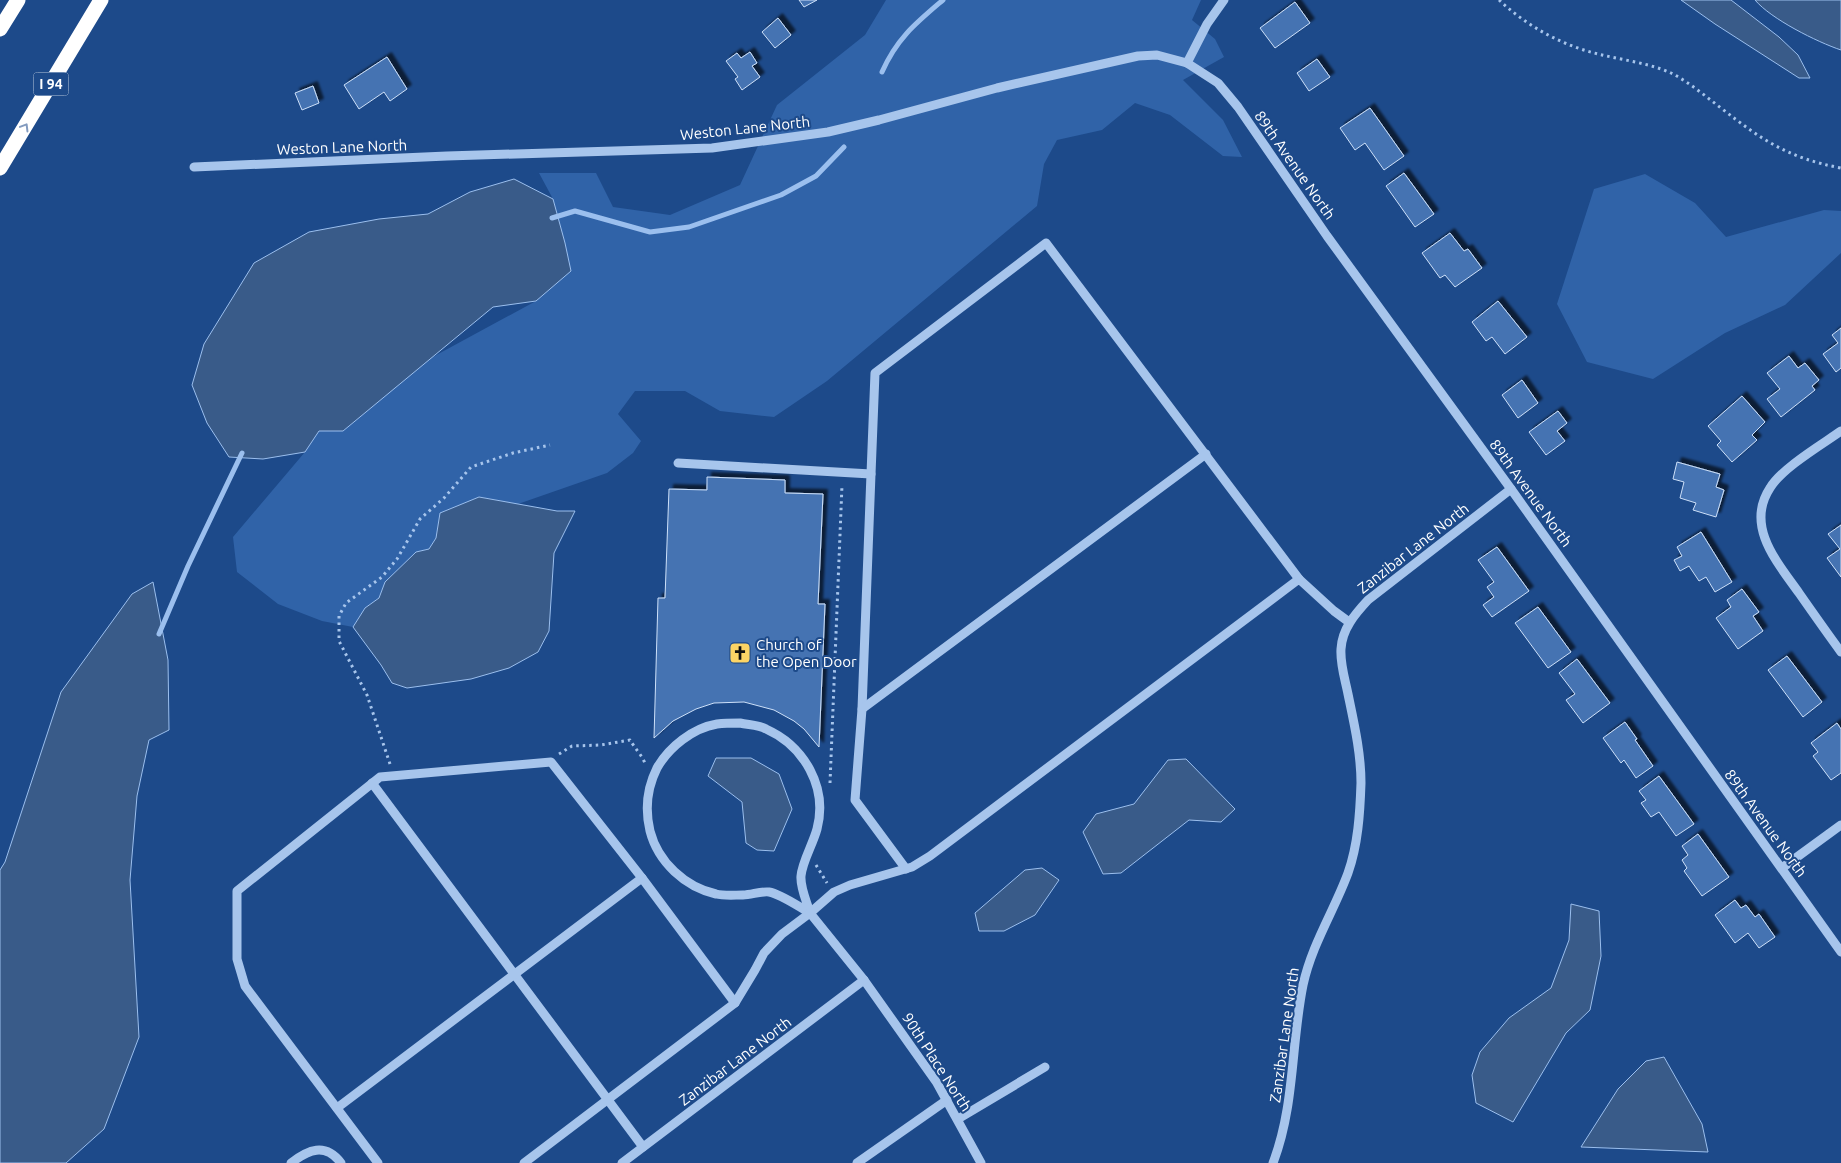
<svg xmlns="http://www.w3.org/2000/svg" width="1841" height="1163" font-family="Ubuntu,sans-serif">
<defs>
<filter id="shadow"><feDropShadow dx="4.5" dy="-4.5" stdDeviation="1" flood-color="#0009"/></filter>
</defs>
<rect width="100%" height="100%" fill="#1d4a8a"/>
<g fill="#3063a8">
<polygon points="886,0 1201,0 1192,20 1215,39 1224,57 1183,80 1223,120 1242,157 1223,156 1170,115 1135,103 1102,130 1057,140 1044,164 1037,206 827,381 774,417 720,411 685,391 635,391 618,414 641,441 633,453 607,473 518,504 479,497 440,513 436,538 429,549 416,552 385,582 379,598 365,608 353,627 322,621 278,604 237,572 233,537 305,452 319,431 343,431 429,359 536,301 553,199 539,173 596,173 613,207 670,215 740,185 777,105 865,35"/>
<polygon points="1645,174 1695,203 1726,237 1824,210 1841,211 1841,253 1785,305 1725,333 1653,379 1587,362 1557,304 1594,189"/>
</g>
<g fill="#395b89" stroke="#9bbfee">
<polygon points="1681,0 1731,0 1779,37 1798,55 1810,78 1799,78 1715,24"/>
<path d="M1755 0H1841V50C1817 42 1771 19 1755 0Z"/>
<polygon points="514,179 553,199 565,243 571,271 536,301 493,307 343,431 319,431 305,452 263,459 229,457 207,423 192,385 204,344 254,263 309,232 379,219 428,214 470,192"/>
<polygon points="479,497 557,511 575,511 554,553 549,631 538,652 509,668 471,679 407,688 392,683 381,665 353,627 365,608 379,598 385,582 416,552 429,549 436,538 440,513"/>
<polygon points="153,582 168,660 169,730 149,740 137,796 130,880 139,1037 104,1129 66,1163 0,1163 0,870 5,862 61,692 132,594"/>
<polygon points="716,758 751,758 779,774 792,809 774,851 757,850 746,843 742,802 708,776"/>
<polygon points="1186,759 1235,809 1221,822 1189,820 1121,873 1103,874 1083,832 1096,814 1134,804 1168,760"/>
<polygon points="1042,868 1059,880 1035,915 1004,931 979,931 975,913 1025,870"/>
<polygon points="1571,904 1599,911 1601,956 1590,1010 1566,1033 1513,1122 1476,1103 1472,1075 1480,1052 1509,1018 1551,988 1569,940"/>
<polygon points="1664,1057 1702,1124 1708,1152 1581,1147 1618,1089 1646,1061"/>
</g>
<g fill="none" stroke-linecap="round" stroke-linejoin="round">
<g stroke="#9bbfee" stroke-width="5">
<path d="M882 72C897 38 916 23 943 0"/>
<polyline points="552,218 575,211 650,232 689,227 781,195 816,176 844,147"/>
<polyline points="159,634 188,566 242,453"/>
</g>
</g>
<g fill="#4573b2" stroke="#cde0f9" filter="url(#shadow)">
<polygon points="799,0 817,0 804,7"/>
<polygon points="1295,2 1310,23 1275,48 1260,28"/>
<polygon points="778,18 791,35 775,48 762,32"/>
<polygon points="750,52 757,63 752,66 760,77 742,90 735,79 738,77 726,61 737,53 741,58"/>
<polygon points="387,57 407,89 390,101 384,92 359,109 344,85"/>
<polygon points="1317,59 1330,77 1309,91 1297,73"/>
<polygon points="313,86 319,103 302,110 295,93"/>
<polygon points="1370,108 1404,156 1384,170 1365,143 1355,150 1340,128"/>
<polygon points="1404,173 1434,214 1415,227 1386,186"/>
<polygon points="1450,233 1464,251 1468,249 1482,268 1455,287 1445,275 1440,278 1422,253"/>
<polygon points="1498,301 1527,337 1505,354 1492,337 1486,341 1472,322"/>
<polygon points="1841,328 1841,368 1836,372 1823,354 1838,343 1832,335"/>
<polygon points="1789,356 1798,368 1805,363 1819,380 1812,386 1815,390 1781,417 1767,399 1780,389 1767,373"/>
<polygon points="1522,380 1538,403 1518,418 1502,395"/>
<polygon points="1742,396 1765,422 1752,435 1757,440 1732,462 1717,445 1721,441 1708,426"/>
<polygon points="1558,411 1567,423 1557,431 1565,441 1546,455 1529,432"/>
<polygon points="1677,462 1720,474 1716,487 1724,490 1716,517 1693,510 1696,503 1680,498 1684,482 1673,479"/>
<polygon points="707,477 785,480 785,493 823,494 818,604 825,604 819,747 804,729 794,721 774,710 744,702 714,703 696,709 673,721 654,738 658,598 665,598 669,489 707,490"/>
<polygon points="1841,525 1841,577 1827,558 1840,549 1828,534"/>
<polygon points="1701,532 1732,582 1715,592 1706,577 1699,581 1689,566 1680,571 1674,560 1682,556 1677,547"/>
<polygon points="1497,547 1529,591 1492,617 1483,605 1494,597 1487,587 1494,582 1478,560"/>
<polygon points="1742,589 1759,612 1753,616 1763,631 1738,649 1716,618 1731,607 1727,600"/>
<polygon points="1538,607 1571,652 1548,668 1515,623"/>
<polygon points="1787,656 1822,702 1803,717 1768,670"/>
<polygon points="1577,659 1610,703 1583,723 1566,700 1575,694 1559,673"/>
<polygon points="1625,722 1637,739 1635,740 1653,766 1636,778 1624,760 1621,763 1603,738"/>
<polygon points="1837,723 1841,729 1841,773 1831,780 1813,756 1818,752 1811,743"/>
<polygon points="1659,776 1694,824 1676,836 1659,812 1651,817 1641,803 1646,800 1639,791"/>
<polygon points="1698,834 1729,877 1702,896 1684,871 1687,868 1682,860 1688,855 1682,846"/>
<polygon points="1735,900 1741,908 1746,905 1755,917 1759,914 1775,937 1759,948 1748,933 1735,943 1715,915"/>
</g>
<g fill="none" stroke-linecap="round" stroke-linejoin="round">
<g stroke="#a7c5ec" stroke-width="3" stroke-dasharray="2.5 4" stroke-linecap="butt">
<path d="M1499 0C1527 26 1561 45 1598 54 1622 60 1649 63 1671 73 1689 82 1705 96 1721 108 1762 140 1788 158 1841 168"/>
<path d="M559 754 572 746 601 745 630 740C634 747 644 758 645 764"/>
<polyline points="390,764 367,695 339,641 339,616 346,603 382,577 397,559 420,519 444,498 471,467 513,453 550,445"/>
<polyline points="830,783 842,485"/>
<polyline points="816,865 827,883"/>
</g>
<g stroke="#a7c5ec" stroke-width="9">
<polyline points="1187,63 1207,24 1224,0"/>
<polyline points="194,167 447,156 712,148 828,132 879,120 997,88 1138,56 1157,55 1187,63 1218,83 1238,107 1327,236 1511,489 1841,952"/>
<path d="M1841 431C1821 445 1782 468 1770 488 1745 526 1777 562 1799 593 1813 613 1827 633 1841 652"/>
<polyline points="678,463 871,474 875,373 1046,243 1299,579"/>
<polyline points="871,474 862,709 855,800 906,869"/>
<polyline points="862,709 1206,454"/>
<path d="M740 723C749 725 759 725 766 729 804 746 828 787 817 829 813 844 802 862 801 876 800 888 807 902 810 913 799 907 781 894 769 892 761 891 751 895 743 895 734 895 724 896 716 894 685 887 658 862 650 831 645 810 647 788 657 768 669 747 693 728 717 724 725 723 733 723 740 723Z"/>
<polyline points="372,783 643,1147"/>
<polyline points="1782,868 1841,825"/>
<polyline points="810,913 864,980 937,1083 981,1163"/>
<polyline points="337,1108 642,878"/>
<polyline points="958,1119 1045,1067"/>
<path d="M291 1163C308 1150 325 1142 341 1163"/>
<polyline points="378,1163 245,986 237,959 237,891 380,777 551,762 642,878 735,1003"/>
<polyline points="524,1163 735,1003 755,970 764,953 782,934 810,913 834,892 850,885 912,867 930,856 1299,579 1334,611 1349,622"/>
<polyline points="622,1163 864,980"/>
<polyline points="857,1163 947,1100"/>
<path d="M1273 1163C1295 1106 1291 1044 1303 985 1312 944 1334 911 1348 873 1358 845 1360 813 1361 783 1361 753 1354 723 1348 694 1345 679 1340 664 1341 649 1342 629 1355 614 1368 600L1511 489"/>
</g>
<g stroke="#fff" stroke-width="15">
<polyline points="0,29 18,0"/>
<polyline points="0,168 101,0"/>
</g>
</g>
<defs><path id="oneway-chevron" d="M-2-3.5L2.5 0L-2 3.5" fill="none" stroke-width="1.6" stroke-linecap="round" stroke-linejoin="round" transform="scale(1.25)"/></defs>
<use stroke="#839bbf" href="#oneway-chevron" transform="translate(25 127) rotate(-59)"/>
<defs>
<g id="church-square" transform="scale(1.125)"><rect x="-9" y="-9" width="18" height="18" rx="4" fill="#fcd465" stroke="#1d4a8a"/><path d="M-1.2-6h2.4v3.5h3.3v2.4h-3.3V6h-2.4V-.1h-3.3v-2.4h3.3Z" fill="#111"/></g>
</defs>
<g fill-rule="evenodd">
<use href="#church-square" x="740" y="653"/>
</g>
<g text-anchor="middle" dominant-baseline="central" stroke-width="4" stroke-linejoin="round" paint-order="stroke">
<rect fill="#1d4a8a" stroke="#bbc9dc" stroke-width="1" x="33.5" y="72.5" width="35" height="23" rx="4"/>
<g font-size="14" font-weight="bold" fill="#fff">
<text x="51" y="84">I 94</text>
</g>
<g font-size="15" fill="#fff" stroke="#1d4a8a">
<text transform="translate(745 128) rotate(-6)">Weston Lane North</text>
<text transform="translate(342 147) rotate(-2)">Weston Lane North</text>
<text transform="translate(1295 165) rotate(55)">89th Avenue North</text>
<text transform="translate(1531 493) rotate(54)">89th Avenue North</text>
<text transform="translate(1413 548) rotate(-38)">Zanzibar Lane North</text>
<text transform="translate(1766 823) rotate(54)">89th Avenue North</text>
<text transform="translate(1284 1035) rotate(-82)">Zanzibar Lane North</text>
<text transform="translate(735 1061) rotate(-37)">Zanzibar Lane North</text>
<text transform="translate(937 1062) rotate(57)">90th Place North</text>
</g>
<g font-size="15" fill="#fff" stroke="#1d4a8a" text-anchor="start">
<text x="756" y="644">Church of<tspan x="756" dy="17">the Open Door</tspan></text>
</g>
</g>
</svg>
